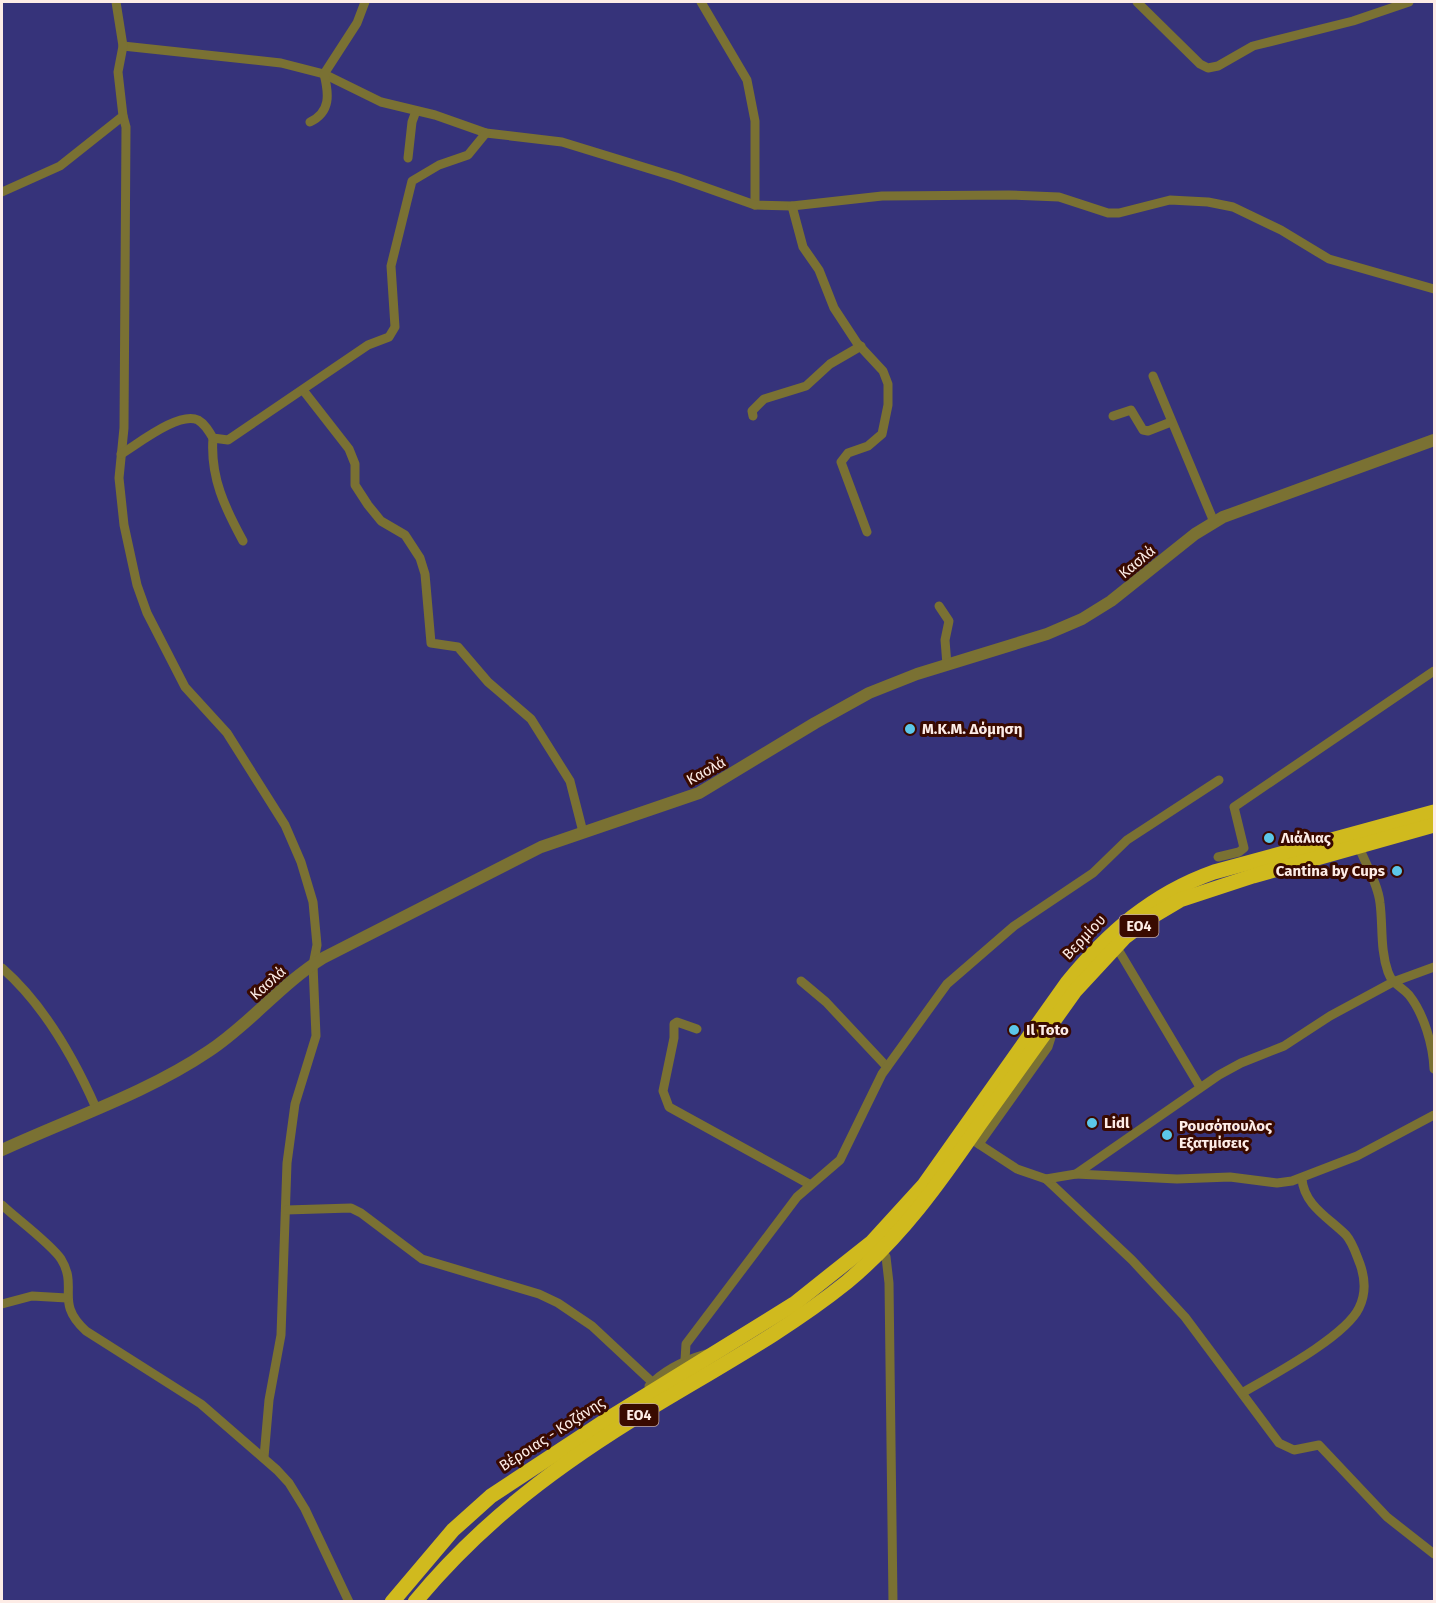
<svg xmlns="http://www.w3.org/2000/svg" width="1436" height="1603" font-family="'Fira Sans',sans-serif">
<rect width="100%" height="100%" fill="#451502"/>
<rect fill="#36337a" x="2" y="2" width="1432" height="1599"/>
<g fill="none" stroke-linecap="round" stroke-linejoin="round">
<g stroke="#7a7133" stroke-width="9">
<polyline points="701,2 747,80 755,121 755,205"/>
<polyline points="1137,2 1200,64 1208,68 1218,66 1253,46 1353,21 1409,2"/>
<polyline points="123,46 281,63 324,74 381,102 435,115 486,133 562,142 676,177 755,205 792,206 882,196 1009,195 1059,197 1108,213 1119,213 1170,200 1208,202 1233,207 1281,230 1329,259 1434,289"/>
<polyline points="123,116 126,127 124,428 119,478 124,525 137,585 147,613 185,687 227,733 285,825 301,862 313,902 317,945 313,965 316,1036 295,1104 287,1163 281,1335 269,1400 264,1457"/>
<path d="M310 122C331 112 329 94 324 74L357 23 365 2"/>
<polyline points="408,158 412,122 416,111"/>
<polyline points="2,192 60,166 123,116 118,72 123,46 116,2"/>
<polyline points="792,206 803,247 819,270 834,308 857,343 883,371 888,384 888,405 882,434 868,446 848,453 841,462 867,532"/>
<polyline points="1153,376 1214,522"/>
<polyline points="303,390 349,449 355,464 355,485 368,505 381,521 405,535 420,558 425,574 431,643 458,647 488,682 531,719 570,781 583,832"/>
<polyline points="753,416 752,411 764,399 806,386 830,364 861,346"/>
<polyline points="1113,416 1131,410 1143,430 1148,431 1171,422"/>
<path d="M213 438C210 477 225 508 243 541"/>
<path d="M121 454C138 444 179 411 198 420 205 424 209 431 213 438L228 440 368 345 389 337 395 327 391 266 412 181 439 165 468 155 486 133"/>
<polyline points="939,606 949,621 945,640 947,665"/>
<path d="M1359 847C1366 865 1378 884 1380 903 1383 926 1380 949 1388 972 1392 984 1401 986 1409 995 1424 1014 1433 1045 1434 1069"/>
<polyline points="1218,857 1239,852 1244,848 1234,807 1434,671"/>
<polyline points="1116,946 1200,1087"/>
<path d="M2 968C43 1004 74 1058 96 1108"/>
<polyline points="801,981 826,1002 887,1067"/>
<polyline points="697,1029 677,1022 674,1024 674,1038 663,1091 669,1107 809,1184"/>
<polyline points="968,1137 1017,1169 1046,1179 1132,1260 1185,1317 1279,1443 1294,1450 1319,1445 1387,1517 1434,1554"/>
<polyline points="979,1144 1048,1047 1055,1025"/>
<polyline points="1076,1174 1177,1179 1230,1177 1277,1183 1292,1181 1357,1156 1434,1115"/>
<polyline points="1046,1179 1076,1174 1219,1075 1241,1063 1284,1046 1330,1016 1393,982 1434,967"/>
<path d="M2 1205C17 1219 51 1244 61 1259 79 1288 54 1302 86 1331L201 1404 277 1470 289 1483 305 1509 349 1602"/>
<polyline points="286,1210 351,1208 361,1213 422,1259 539,1294 558,1303 592,1326 652,1382"/>
<polyline points="881,1251 886,1257 889,1283 893,1602"/>
<polyline points="2,1304 32,1296 67,1298"/>
<polyline points="685,1360 686,1344 797,1197 840,1160 882,1074 947,984 1014,926 1093,873 1127,840 1219,780"/>
<path d="M649 1386C664 1370 685 1360 706 1354"/>
<path d="M1242 1393C1271 1376 1345 1337 1359 1308 1366 1294 1365 1278 1360 1264 1356 1254 1353 1243 1346 1235 1329 1218 1304 1205 1302 1179"/>
</g>
<path stroke="#7a7133" stroke-width="12" d="M2 1150C69 1119 147 1093 209 1051 250 1024 281 984 323 958L541 847 699 793 815 723 869 693 917 674 1047 634 1082 619 1111 601 1195 534 1223 517 1434 440"/>
<g stroke="#d0ba1e" stroke-width="15">
<path d="M392 1602 453 1530 491 1496 608 1419 794 1304 872 1242 924 1185 1067 983C1108 933 1152 894 1214 872L1434 812"/>
<path d="M415 1602C483 1520 560 1463 651 1408 717 1368 786 1331 847 1282 901 1237 940 1182 979 1125 1011 1080 1043 1035 1075 991L1125 937 1153 916 1180 900 1253 876 1434 825"/>
</g>
</g>
<g fill="#5cc7e8" stroke="#390a00" stroke-width="2">
<circle cx="910" cy="729" r="6"/>
<circle cx="1269" cy="838" r="6"/>
<circle cx="1397" cy="871" r="6"/>
<circle cx="1014" cy="1030" r="6"/>
<circle cx="1092" cy="1123" r="6"/>
<circle cx="1167" cy="1135" r="6"/>
</g>
<g text-anchor="middle" dominant-baseline="central" stroke-width="6" stroke-linejoin="round" paint-order="stroke">
<g fill="#390a00" stroke="#c2a8a1" stroke-width="1.5">
<rect x="1119.5" y="915" width="39" height="22" rx="4.5"/>
<rect x="619.5" y="1404" width="39" height="22" rx="4.5"/>
</g>
<g font-size="14" font-weight="bold" fill="#fdece6">
<text x="1139" y="926">ΕΟ4</text>
<text x="639" y="1415">ΕΟ4</text>
</g>
<g font-size="15" fill="#fdece6" stroke="#390a00">
<text transform="translate(1137 562) rotate(-40)">Κασλά</text>
<text transform="translate(706 771) rotate(-29)">Κασλά</text>
<text transform="translate(1084 937) rotate(-47)">Βερμίου</text>
<text transform="translate(268 983) rotate(-42)">Κασλά</text>
<text transform="translate(552 1434) rotate(-33)">Βέροιας - Κοζάνης</text>
</g>
<g font-size="15" font-weight="bold" fill="#fdece6" stroke="#390a00" text-anchor="start">
<text x="922" y="729">Μ.Κ.Μ. Δόμηση</text>
<text x="1281" y="838">Λιάλιας</text>
<text x="1385" y="871" text-anchor="end">Cantina by Cups</text>
<text x="1026" y="1030">Il Toto</text>
<text x="1104" y="1123">Lidl</text>
<text x="1179" y="1126">Ρουσόπουλος<tspan x="1179" dy="17">Εξατμίσεις</tspan></text>
</g>
</g>
<rect width="1436" height="1603" fill="none" stroke="#fdece6" stroke-width="6"/>
</svg>
